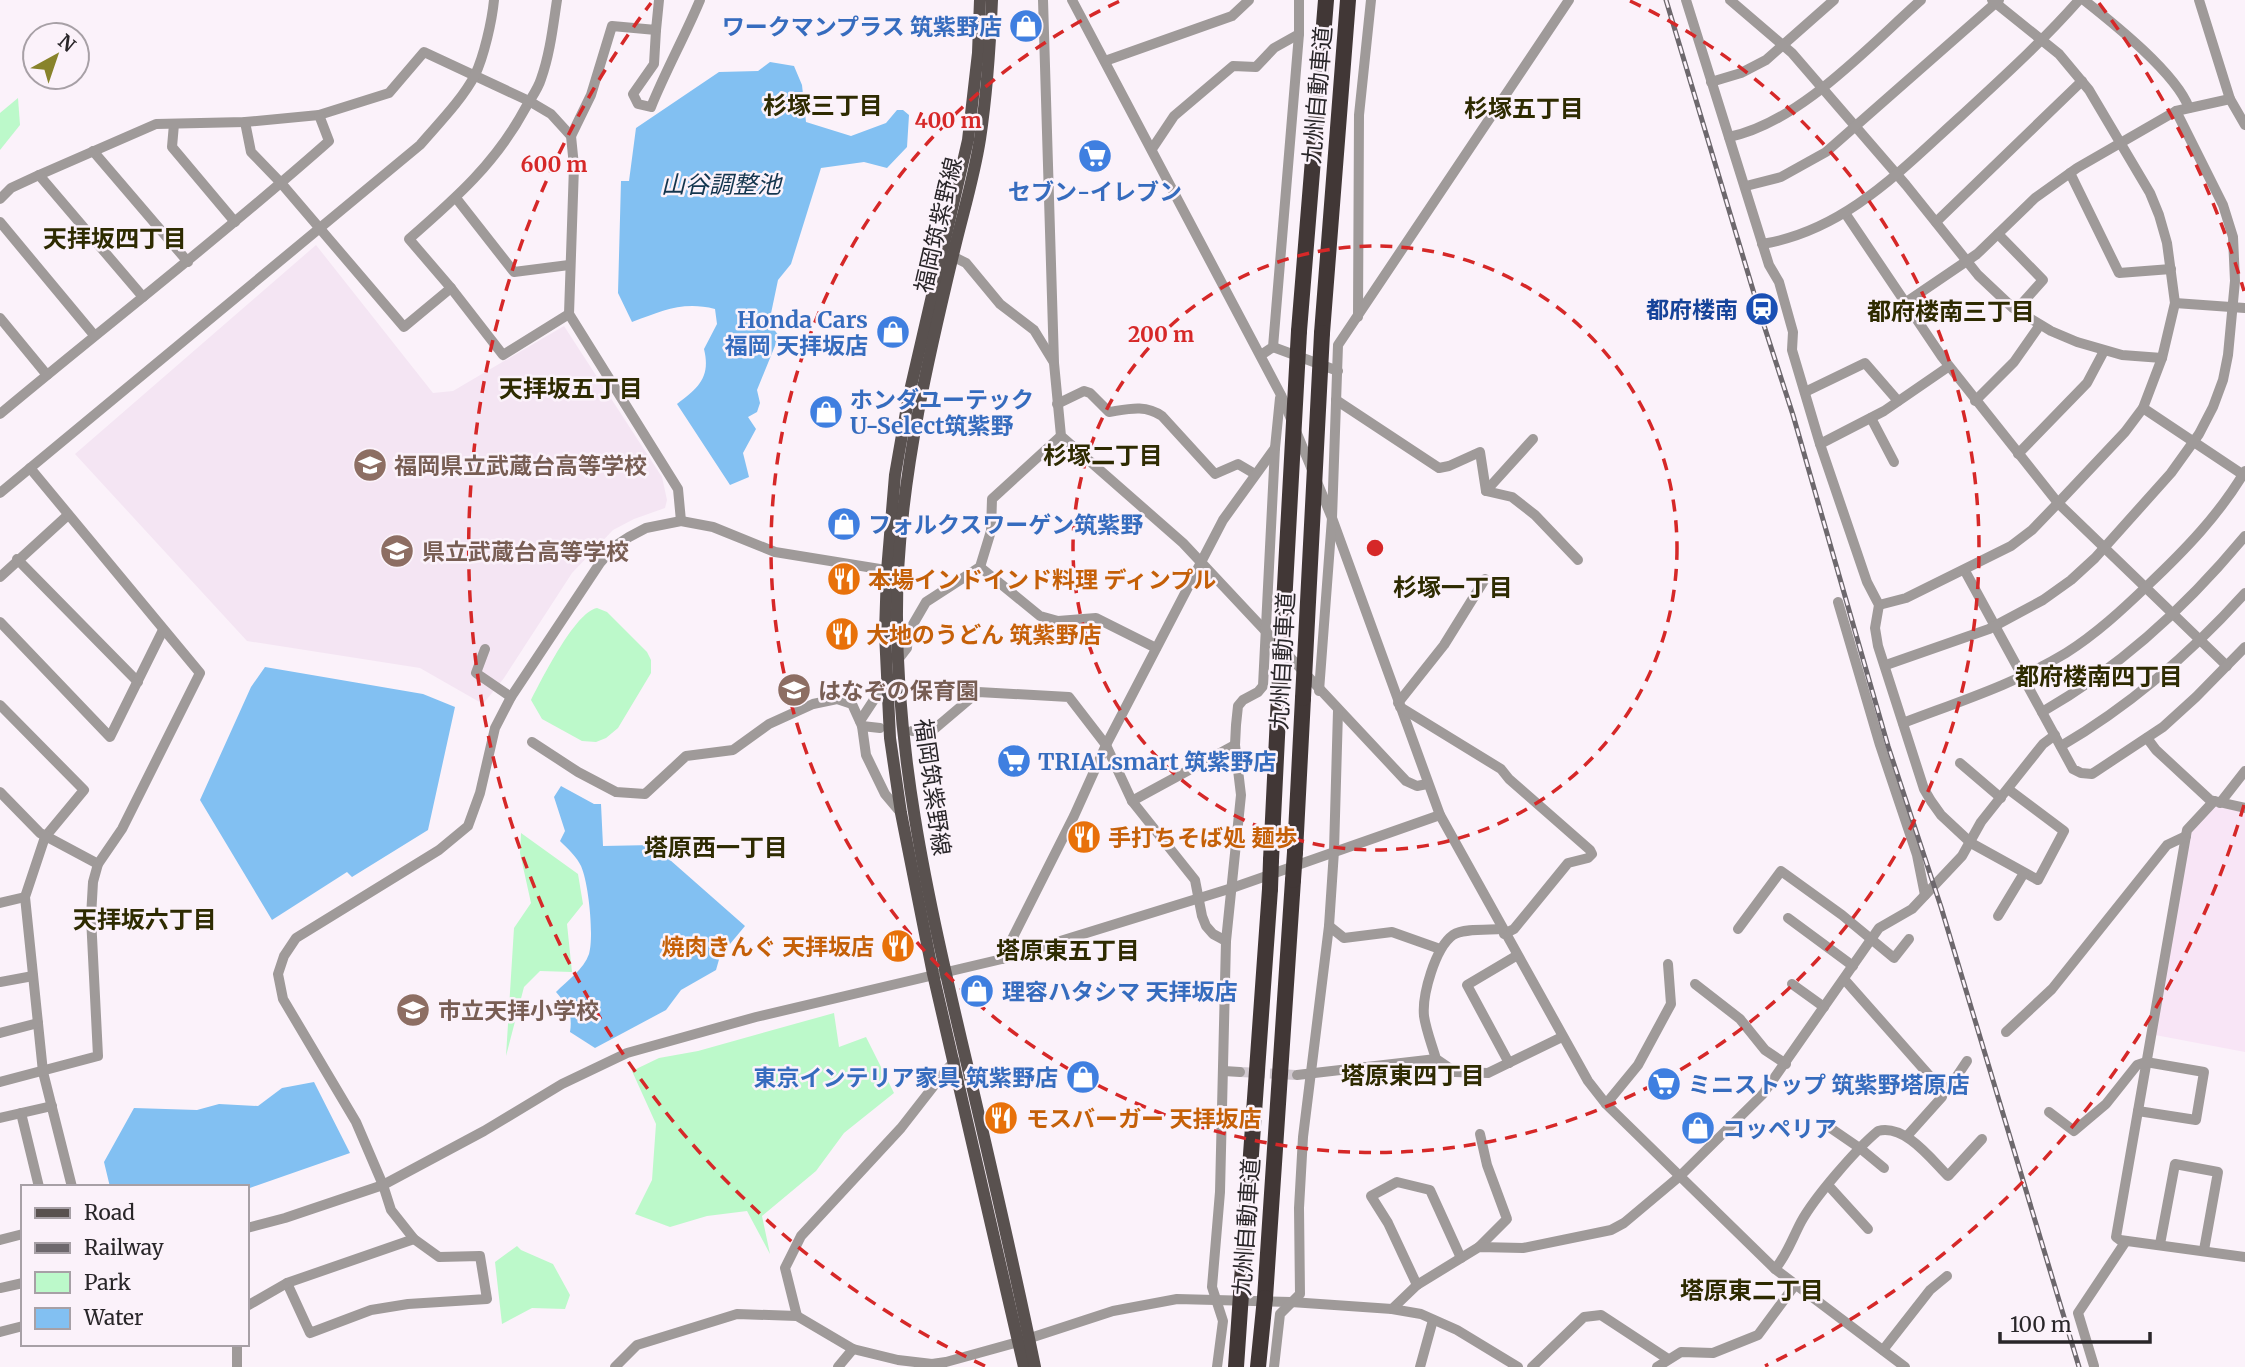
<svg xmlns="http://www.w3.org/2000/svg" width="2245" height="1367" font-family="Merriweather,'Noto Sans JP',serif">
<rect width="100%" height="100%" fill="#fbf2fa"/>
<polygon fill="#f8e5f6" points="2215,806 2245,812 2245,1052 2155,1035 2191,830"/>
<polygon fill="#f4e5f3" points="316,245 433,393 453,391 564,326 662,477 667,500 665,508 634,519 613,530 572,573 504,678 483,704 420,668 247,641 75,454"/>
<g fill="#bcf9ca">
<polygon points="18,98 20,125 0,150 0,113"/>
<path d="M597 608 607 612 647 652 651 660V673L618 728 606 738 596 742 582 741 542 719 531 700C542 679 575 612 597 608Z"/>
<polygon points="521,833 578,874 583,904 567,924 572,972 540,971 524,987 506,1056 514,928 531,903 520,853"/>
<polygon points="834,1013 839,1047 866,1037 894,1093 844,1133 816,1171 762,1216 770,1254 747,1211 707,1216 670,1227 635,1214 652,1180 656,1124 632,1071 659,1058 698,1051"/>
<polygon points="517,1246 521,1250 553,1264 570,1295 565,1309 532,1308 502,1324 495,1262"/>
</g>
<g fill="#82c0f2">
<path d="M770 62 794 66 802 85 806 122 851 136 886 123 897 110H903L909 115 907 147 887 168 864 162 821 168 791 264 778 280 769 323 779 336 757 390 760 403 757 412 748 417 756 429 743 453 749 477 730 485 677 404C698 388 711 378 704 349L717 324 715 309C682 301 663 311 632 322L618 293 621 181H629L636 128 719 72 758 71Z"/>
<polygon points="265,667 423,694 455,707 428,830 352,877 347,872 272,920 200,800 251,687"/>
<path d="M561 786 594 804H601L603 846 653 845 745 926 720 956 716 970 681 990 666 1010 595 1048 570 1032C573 1014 567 1005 556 992 567 981 584 969 589 954 594 937 589 884 581 866 577 857 567 848 560 841L565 831 554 797Z"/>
<polygon points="314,1082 350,1153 247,1189 247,1187 110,1187 104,1162 134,1108 197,1110 219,1104 258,1106 282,1088"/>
</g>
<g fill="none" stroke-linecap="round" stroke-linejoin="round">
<polyline stroke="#d1c9d0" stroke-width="10" stroke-dasharray="10 5" stroke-linecap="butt" points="1240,1072 1297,1075"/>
<g stroke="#9f9a99" stroke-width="10">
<path d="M557 0C553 26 550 54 541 79 538 89 531 98 526 107 496 163 456 198 409 239L451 288 503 355 569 314"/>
<polyline points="1043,0 1054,363 1061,436 1183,543 1406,781 1417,786 1427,784"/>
<polyline points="1072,0 1281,395 1332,518 1440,815 1588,1081 1606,1104 1775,1269 1905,1367"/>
<polyline points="1686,0 1769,265 1779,282 1793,332 1792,350 1820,444 1867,582 1879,605 1875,628 1878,646 1924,789 1931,801 1941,815 1971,843 2038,880 2064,831 2008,789"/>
<polyline points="1730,0 1792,53 1906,185 1978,275 2013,308 2051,331 2077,342 2122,355 2162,358"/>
<path d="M2084 0C2113 23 2176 73 2189 108"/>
<polyline points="2199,0 2230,99 2245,125"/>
<path d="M656 30 654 64 633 94 638 104 651 107C666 70 685 36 700 0"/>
<polyline points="1105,61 1232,16 1249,0"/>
<polyline points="1711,82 1741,73 1766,60 1834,0"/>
<polyline points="245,122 251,152 281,183 404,327 451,288"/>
<polyline points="174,124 172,147 235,222"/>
<polyline points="571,136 591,95 612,26 656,30 659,0"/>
<path d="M1729 137C1799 123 1868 47 1921 0"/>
<polyline points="1152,149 1174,116 1233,66 1256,67 1274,48 1299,34"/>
<polyline points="93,151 188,262"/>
<polyline points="2070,173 2119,273 2171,269"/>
<polyline points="39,175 143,297"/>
<polyline points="1746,186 1781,177 1826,152 1999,0"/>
<polyline points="456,198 514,272 569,265"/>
<polyline points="0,199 11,188 39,175 156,124 245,122 319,115 389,93 424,52 529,101 551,114 571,136 574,166 569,314 678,489 681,521"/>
<polyline points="1845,213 1942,357 2058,503 2227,666"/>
<polyline points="0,222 94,335"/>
<polyline points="1936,222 2082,81"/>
<polyline points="1998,234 2043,280 2016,310"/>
<path d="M1762 244C1845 231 1902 169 1961 116 2002 78 2042 42 2079 0"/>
<polyline points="952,256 966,263 1000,304 1034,330 1053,361"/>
<polyline points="1905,303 1977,254 2035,198 2077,168 2176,111 2230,99"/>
<polyline points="2175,303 2245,308"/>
<polyline points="1358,317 1359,115 1371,0"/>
<polyline points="0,318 47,375"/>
<polyline points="1273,347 1338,371"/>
<polyline points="1261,355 1273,347 1299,34 1299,0"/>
<polyline points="1805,392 1865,363 1898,401"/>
<polyline points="1336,400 1439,468 1449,466 1480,452 1486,491 1512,497 1535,515 1578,560"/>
<polyline points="1975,401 2014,362 2040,325"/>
<path d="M1057 404 1084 391 1090 393 1109 412C1128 409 1145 404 1162 416L1215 474 1238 464 1255 474"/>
<polyline points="2143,408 2245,476"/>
<path d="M0 414C109 323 222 236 329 141L319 115"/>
<polyline points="1871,418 1894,462"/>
<polyline points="1820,444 1884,411 1948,367"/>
<polyline points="2018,454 2087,383 2104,351"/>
<polyline points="1486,491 1533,439"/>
<path d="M0 493 420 145C437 125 462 100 475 75 484 56 492 21 494 0"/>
<polyline points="17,559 138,682"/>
<polyline points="980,567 1040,616 1058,621 1096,618 1156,648"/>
<polyline points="1965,571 2073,769 2081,773 2092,774 2163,727 2196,697 2245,647"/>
<polyline points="0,577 68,515"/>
<polyline points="1838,602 1880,745 1917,855 1925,895"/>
<polyline points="1879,605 1906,598 2011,546 2032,530 2058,503 2125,432 2143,408 2162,358 2175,303 2167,243 2159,215 2150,193 2089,90 2059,54 1992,0"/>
<polyline points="0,622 110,737 163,630"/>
<polyline points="485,649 476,673 511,697"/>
<polyline points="897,661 907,648 908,633 926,602 980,567 991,531 992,499 1061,436"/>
<polyline points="1886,665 1989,629 2043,600 2071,580 2095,558 2171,473 2199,434 2213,407 2223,380 2228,355 2235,281 2233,237 2223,205 2176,111"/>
<polyline points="1319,691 1332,518 1338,345 1569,0"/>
<polyline points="1398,703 1444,645 1485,579"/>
<polyline points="0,705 84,790 45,837 25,897 43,1072 72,1187"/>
<polyline points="1400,707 1501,769 1509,779 1590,850 1592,854 1588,858 1568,863 1514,929 1504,934"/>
<path d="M2042 712C2121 667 2187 606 2245 536"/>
<polyline points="860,721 887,680"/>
<path d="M1903 723C1958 702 2015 684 2066 653 2096 634 2122 610 2148 585 2185 550 2219 515 2245 471"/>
<polyline points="862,726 880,728"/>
<polyline points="912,731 932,731 978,692 1069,697 1106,745 1132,801 1195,880 1202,916 1206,926 1213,934 1226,941"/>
<polyline points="2147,738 2156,750 2210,800 2245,808"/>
<polyline points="532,742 578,772 616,792 645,794 686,756 733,750 769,724 813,704 837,699 852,704 862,726 866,755 885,794 901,813"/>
<path d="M2061 746C2131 705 2190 654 2245 593"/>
<polyline points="1960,763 2001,798"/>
<polyline points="0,792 40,833 98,864"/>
<polyline points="1132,801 1235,745"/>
<polyline points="2214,801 2187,830 2116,1237 2120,1240 2245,1257"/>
<polyline points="2220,803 2245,771"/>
<polyline points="0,903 25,897"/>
<polyline points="1998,916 2024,873"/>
<polyline points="1788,918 1853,966"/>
<polyline points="1329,926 1344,938 1392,932 1440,949"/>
<path d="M1502 929C1488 930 1464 928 1453 935 1435 948 1422 995 1424 1016 1426 1030 1432 1045 1436 1059L1455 1072 1488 1073 1562 1037"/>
<polyline points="1738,929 1781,871 1842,915 1894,958 1909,939"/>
<polyline points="1002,959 1074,816 1106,745 1223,520 1275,448"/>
<polyline points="1844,979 1943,1091 1942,1097 1907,1136"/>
<polyline points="0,982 33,976"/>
<polyline points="1695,984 1740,1019 1765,1050 1786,1064"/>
<polyline points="1792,984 1824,1007"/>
<polyline points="2006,1032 2052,989 2167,845 2186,836"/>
<polyline points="0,1033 38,1023"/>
<polyline points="1509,1063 1467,985 1516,956"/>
<polyline points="1224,1071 1240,1072"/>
<polyline points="1297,1075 1436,1059"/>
<polyline points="0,1082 98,1056 91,917 93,882 98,864 122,829 200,673 30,468"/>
<polyline points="1943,1091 1951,1085 1967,1061"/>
<polyline points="1606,1104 1638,1065 1671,1004 1668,964"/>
<polyline points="2049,1112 2074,1131 2106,1104 2137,1065 2146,1062 2204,1072 2196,1120 2138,1111"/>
<polyline points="21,1113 39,1187"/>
<polyline points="0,1118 52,1106"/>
<polyline points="1829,1127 1861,1149 1884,1168"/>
<polyline points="1828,1185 1868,1229"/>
<polyline points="247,1228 285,1218 383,1185 484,1131 562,1084 627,1053 756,1017 1002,959 1232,888 1440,815"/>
<polyline points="0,1240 23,1234"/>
<polyline points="2160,1244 2175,1164 2218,1172 2204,1250"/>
<polyline points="1479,1247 1507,1219 1487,1165 1480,1134"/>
<path d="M1775 1269C1787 1255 1792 1239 1801 1222 1814 1198 1856 1149 1878 1131 1905 1124 1931 1159 1948 1176L1982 1139"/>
<polyline points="287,1283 310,1333 371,1310 408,1304 487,1299 480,1256 439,1257 414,1239 391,1210 383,1185 356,1122 283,999 278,974 284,956 296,938 439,850 468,826 480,793 495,728 511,697 600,563 615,546 629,537 646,528 681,521 713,527 775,552 892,571"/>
<polyline points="1417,1285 1388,1223 1371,1196 1397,1182 1430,1190 1461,1258"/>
<polyline points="0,1288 23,1283"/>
<polyline points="247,1306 287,1283 414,1239"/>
<polyline points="1392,1309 1417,1285 1479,1247 1523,1248 1611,1230 1624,1223 1680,1176 1763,1094 1879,928 1912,909 1962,856 1981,822 2043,744 2055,735"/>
<polyline points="797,1316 785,1268 801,1236 901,1128 947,1069 955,1061"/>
<polyline points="0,1332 23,1326"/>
<polyline points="1883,1350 1930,1290 1947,1276"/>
<polyline points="2094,1366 2078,1313 2126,1241"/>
<polyline points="237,1367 237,1344"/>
<polyline points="615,1367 637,1345 737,1314 797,1316 853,1349 898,1360 932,1364 946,1362 1018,1342 1113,1311 1177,1299 1291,1302 1392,1309 1421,1314 1457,1330 1518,1367"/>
<polyline points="838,1367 853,1349"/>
<polyline points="1217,1367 1223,1321 1212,1287 1220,1192 1226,941 1241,795 1235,745 1236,725 1238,706 1243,700 1258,692 1263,686 1275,448 1280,398"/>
<polyline points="1274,1367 1280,1314 1300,1294 1299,1208 1303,1137 1329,926 1334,851 1338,711"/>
<polyline points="1420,1367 1433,1320"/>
<polyline points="1532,1367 1584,1317 1601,1315 1668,1359"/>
<polyline points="1657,1367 1681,1352 1713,1353 1758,1335 1795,1285"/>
</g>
<g stroke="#59514f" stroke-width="12">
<polyline points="980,0 978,53 968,140 909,395 895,475 887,571 885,633 890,738 901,813 933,974 1024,1367"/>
<path d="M992 0C990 47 987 93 980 139 974 178 962 216 953 255 928 359 904 463 898 571 890 737 928 899 966 1060 990 1162 1014 1265 1035 1367"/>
</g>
<g stroke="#413736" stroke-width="16">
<polyline points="1299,331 1326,0"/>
<polyline points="1322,333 1348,0"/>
<polyline points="1295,852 1303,698"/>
<polyline points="1271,860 1279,696"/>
<polyline points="1241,1294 1270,889"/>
<polyline points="1265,1298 1293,880"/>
</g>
<g stroke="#6d686d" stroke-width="5">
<polyline id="rail" points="1666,0 1759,310 1793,415 1888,746 1941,907 2079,1367"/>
</g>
<use href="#rail" stroke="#fbf2fa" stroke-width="2.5" stroke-dasharray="8" stroke-linecap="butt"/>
<g stroke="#413736" stroke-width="16">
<polyline points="1279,696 1299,331"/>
<polyline points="1303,698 1322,333"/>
<polyline points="1293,880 1295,852"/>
<polyline points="1270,889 1271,860"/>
<polyline points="1236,1367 1241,1294"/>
<polyline points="1258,1367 1265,1298"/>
</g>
</g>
<g fill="none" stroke="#d62828" stroke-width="3.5" stroke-dasharray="12 9">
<circle cx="1375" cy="548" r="302"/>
<path d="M1630 1A604 604 0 1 1 1120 1"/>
<path d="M2244 805A906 906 0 0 1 1765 1366M985 1366A906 906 0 0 1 651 3M2099 3A906 906 0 0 1 2244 291"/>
</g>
<defs>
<g id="shop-disc" transform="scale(1.75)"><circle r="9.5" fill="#3f7fe0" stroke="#fbf2fa"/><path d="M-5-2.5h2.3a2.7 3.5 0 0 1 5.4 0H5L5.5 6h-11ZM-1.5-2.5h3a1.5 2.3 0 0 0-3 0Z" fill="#fff"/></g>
<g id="supermarket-disc" transform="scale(1.75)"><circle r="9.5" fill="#3f7fe0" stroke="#fbf2fa"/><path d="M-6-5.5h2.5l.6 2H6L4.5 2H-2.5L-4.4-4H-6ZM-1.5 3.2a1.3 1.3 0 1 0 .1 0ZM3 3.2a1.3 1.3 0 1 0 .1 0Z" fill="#fff"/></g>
<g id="station-disc" transform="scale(1.75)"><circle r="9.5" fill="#1a4fb4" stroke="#fbf2fa"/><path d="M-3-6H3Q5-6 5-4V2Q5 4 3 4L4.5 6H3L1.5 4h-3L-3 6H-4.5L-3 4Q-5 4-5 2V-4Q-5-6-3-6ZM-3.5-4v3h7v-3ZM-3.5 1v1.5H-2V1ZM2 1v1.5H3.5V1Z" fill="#fff"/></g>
<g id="school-disc" transform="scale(1.75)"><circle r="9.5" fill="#8d6e63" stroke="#fbf2fa"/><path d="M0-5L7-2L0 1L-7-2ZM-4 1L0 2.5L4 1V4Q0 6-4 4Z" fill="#fff"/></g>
<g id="restaurant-disc" transform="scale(1.75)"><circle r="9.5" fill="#e8710a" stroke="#fbf2fa"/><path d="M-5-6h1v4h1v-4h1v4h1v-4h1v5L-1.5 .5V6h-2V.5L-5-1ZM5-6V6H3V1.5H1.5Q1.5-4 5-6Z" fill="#fff"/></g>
</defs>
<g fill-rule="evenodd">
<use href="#shop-disc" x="1026" y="26"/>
<use href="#supermarket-disc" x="1095" y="156"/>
<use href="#station-disc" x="1762" y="309"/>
<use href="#shop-disc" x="893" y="332"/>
<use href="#shop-disc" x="826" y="412"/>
<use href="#school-disc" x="370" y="465"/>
<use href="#shop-disc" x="844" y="524"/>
<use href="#school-disc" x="397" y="551"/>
<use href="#restaurant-disc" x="844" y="579"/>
<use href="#restaurant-disc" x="842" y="634"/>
<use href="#school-disc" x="794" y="690"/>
<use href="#supermarket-disc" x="1014" y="761"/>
<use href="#restaurant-disc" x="1084" y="837"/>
<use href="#restaurant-disc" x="898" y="946"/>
<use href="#shop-disc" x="977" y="991"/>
<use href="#school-disc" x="413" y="1010"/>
<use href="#shop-disc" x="1083" y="1077"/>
<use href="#supermarket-disc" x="1664" y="1084"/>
<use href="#restaurant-disc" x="1001" y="1118"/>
<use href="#shop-disc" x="1698" y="1128"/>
</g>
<g text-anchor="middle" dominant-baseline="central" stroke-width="5" stroke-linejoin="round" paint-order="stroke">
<g font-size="23" font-weight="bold" fill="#366cbe" stroke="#fbf2fa" text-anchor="start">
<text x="1002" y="26" text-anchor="end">ワークマンプラス 筑紫野店</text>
<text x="1095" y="191" text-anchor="middle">セブン-イレブン</text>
<text x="868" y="319" text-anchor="end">Honda Cars<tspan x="868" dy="26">福岡 天拝坂店</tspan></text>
<text x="850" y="399">ホンダユーテック<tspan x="850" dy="26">U-Select筑紫野</tspan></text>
<text x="868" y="524">フォルクスワーゲン筑紫野</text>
<text x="1038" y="761">TRIALsmart 筑紫野店</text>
<text x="1002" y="991">理容ハタシマ 天拝坂店</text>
<text x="1058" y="1077" text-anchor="end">東京インテリア家具 筑紫野店</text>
<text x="1688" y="1084">ミニストップ 筑紫野塔原店</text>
<text x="1722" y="1128">コッペリア</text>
</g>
<g font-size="23" fill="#292629" stroke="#fbf2fa">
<text transform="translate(1317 95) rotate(-85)">九州自動車道</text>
<text transform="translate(938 225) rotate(-77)">福岡筑紫野線</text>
<text transform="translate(1282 661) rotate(-87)">九州自動車道</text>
<text transform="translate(933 787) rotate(82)">福岡筑紫野線</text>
<text transform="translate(1246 1227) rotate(-86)">九州自動車道</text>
</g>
<g font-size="23" font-weight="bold" fill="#164399" stroke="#fbf2fa" text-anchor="end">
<text x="1738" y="309">都府楼南</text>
</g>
<g font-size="23" font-weight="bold" fill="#785e54" stroke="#fbf2fa" text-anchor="start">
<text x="394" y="465">福岡県立武蔵台高等学校</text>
<text x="422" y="551">県立武蔵台高等学校</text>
<text x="818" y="690">はなぞの保育園</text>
<text x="438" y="1010">市立天拝小学校</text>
</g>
<g font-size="23" font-weight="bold" fill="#c56008" stroke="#fbf2fa" text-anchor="start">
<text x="868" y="579">本場インドインド料理 ディンプル</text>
<text x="866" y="634">大地のうどん 筑紫野店</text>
<text x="1108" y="837">手打ちそば処 麺歩</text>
<text x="874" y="946" text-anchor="end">焼肉きんぐ 天拝坂店</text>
<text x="1026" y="1118">モスバーガー 天拝坂店</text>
</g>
<g font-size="24" font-weight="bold" fill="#2e2b01" stroke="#fbf2fa">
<text x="823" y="105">杉塚三丁目</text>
<text x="1524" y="108">杉塚五丁目</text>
<text x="115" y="238">天拝坂四丁目</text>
<text x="1951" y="311">都府楼南三丁目</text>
<text x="571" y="388">天拝坂五丁目</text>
<text x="1103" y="455">杉塚二丁目</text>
<text x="1453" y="587">杉塚一丁目</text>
<text x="2099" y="676">都府楼南四丁目</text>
<text x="716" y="847">塔原西一丁目</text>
<text x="145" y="919">天拝坂六丁目</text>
<text x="1068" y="950">塔原東五丁目</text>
<text x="1413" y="1075">塔原東四丁目</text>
<text x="1752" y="1290">塔原東二丁目</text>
</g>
<g font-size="24" font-style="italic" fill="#13354e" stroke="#fbf2fa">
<text x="721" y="184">山谷調整池</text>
</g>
</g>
<circle cx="1375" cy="548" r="10" fill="#d62828" stroke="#fbf2fa" stroke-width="3.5"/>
<g font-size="21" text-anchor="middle" font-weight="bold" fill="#d62828" stroke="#fbf2fa" stroke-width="5" stroke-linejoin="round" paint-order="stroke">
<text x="948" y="128">400 m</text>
<text x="554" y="172">600 m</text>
<text x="1161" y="342">200 m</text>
</g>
<rect x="21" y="1185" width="228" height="161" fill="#fbf2fa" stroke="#a7a0a6" stroke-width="2"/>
<rect x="35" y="1208" width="35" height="10" fill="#59514f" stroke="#a7a0a6" stroke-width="2"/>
<text x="84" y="1220" font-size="21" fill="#292629">Road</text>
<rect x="35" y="1243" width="35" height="10" fill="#6d686d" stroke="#a7a0a6" stroke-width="2"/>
<text x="84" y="1255" font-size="21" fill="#292629">Railway</text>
<rect x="35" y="1272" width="35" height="21" fill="#bcf9ca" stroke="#a7a0a6" stroke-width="2"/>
<text x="84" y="1290" font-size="21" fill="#292629">Park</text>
<rect x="35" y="1308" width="35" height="21" fill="#82c0f2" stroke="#a7a0a6" stroke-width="2"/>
<text x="84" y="1325" font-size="21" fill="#292629">Water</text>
<g transform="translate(56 56) rotate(40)"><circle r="33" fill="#fbf2fa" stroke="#a7a0a6" stroke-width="2"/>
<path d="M0-5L12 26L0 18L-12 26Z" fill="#88832b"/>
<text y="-10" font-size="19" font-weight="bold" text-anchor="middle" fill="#292629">N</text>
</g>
<path d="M2000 1332v10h150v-10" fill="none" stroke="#292629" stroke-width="3.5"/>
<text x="2010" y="1332" font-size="21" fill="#292629" stroke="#fbf2fa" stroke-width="5" paint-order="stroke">100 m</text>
</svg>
